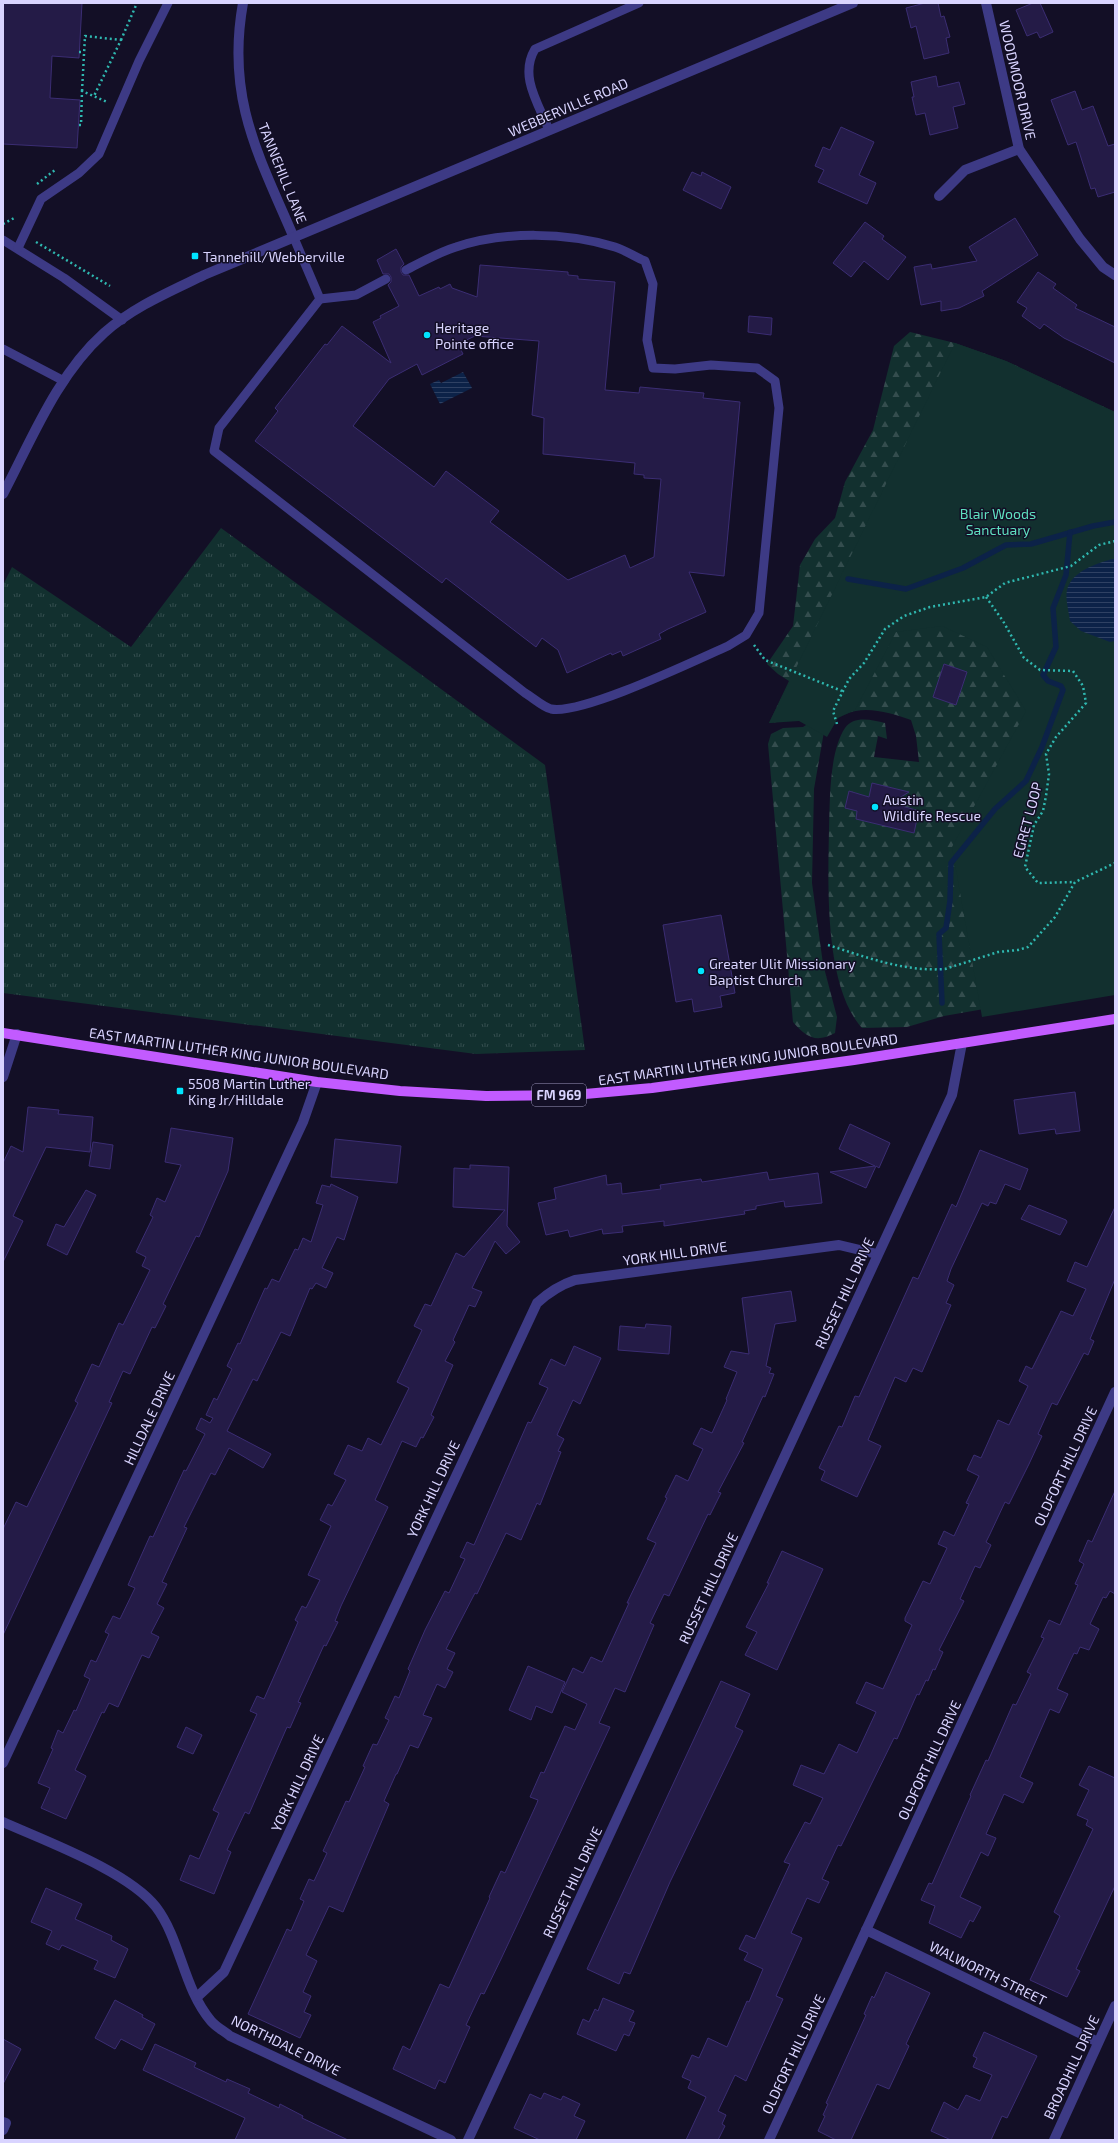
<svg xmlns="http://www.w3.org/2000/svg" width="1118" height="2143" font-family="'Exo 2',sans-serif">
<defs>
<pattern id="grass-tufts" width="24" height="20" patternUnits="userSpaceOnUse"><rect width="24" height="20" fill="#12302f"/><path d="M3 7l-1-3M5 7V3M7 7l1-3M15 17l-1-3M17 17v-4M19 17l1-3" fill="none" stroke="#344d4e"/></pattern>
<pattern id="forest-firs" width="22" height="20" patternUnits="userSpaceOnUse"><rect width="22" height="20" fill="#12302f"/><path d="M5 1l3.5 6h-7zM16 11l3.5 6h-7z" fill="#344d4e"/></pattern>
<pattern id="water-rules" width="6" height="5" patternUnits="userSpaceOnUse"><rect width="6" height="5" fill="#0c2248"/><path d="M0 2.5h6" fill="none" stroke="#2f4163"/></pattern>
</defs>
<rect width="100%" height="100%" fill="#130f26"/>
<polygon fill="url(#grass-tufts)" points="221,528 545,765 585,1050 476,1054 3,993 3,585 12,567 131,647"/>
<g fill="url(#forest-firs)">
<path d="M910 332 955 343 1006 361 1115 412 1063 995 944 1016 907 1027 862 1028C824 986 828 884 829 829 830 801 829 752 845 728 854 715 872 720 885 723L887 739 878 736 874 757 919 762 916 736 911 720C892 713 865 705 846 714L769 723 789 681 778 674 767 664 793 626 800 565 815 539 835 518 845 482 873 430 894 346Z"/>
<path d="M814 720 825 726 814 789 812 883 823 964 837 1017 835 1033C816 1043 807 1038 793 1022L768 744 771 734 783 728 803 727Z"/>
</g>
<polygon fill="#12302f" points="955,343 1006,361 1115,412 1115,995 982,1017 952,847 1026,711 987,647 942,626 896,632 855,710 838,718 827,737 799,721 769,723"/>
<g fill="url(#water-rules)">
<polygon points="463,372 472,388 440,404 430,384 439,380 441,383"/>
<path d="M1112 559H1115V641L1110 642 1081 631 1070 621C1069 612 1065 599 1067 590 1072 571 1096 564 1112 559Z"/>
</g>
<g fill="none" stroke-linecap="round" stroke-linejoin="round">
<g stroke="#0c2248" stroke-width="5.5">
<polyline points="848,579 906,589 963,568 1006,545 1031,544 1093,526 1115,522"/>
<polyline points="942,1003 939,934 946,928 950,901 951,863 995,809 1026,781 1042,747 1063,690 1061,686 1048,681 1043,675 1056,647 1053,608 1066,575 1070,532"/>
</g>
</g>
<g fill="#241b47" stroke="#3b2d73" fill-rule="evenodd">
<polygon points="3,3 82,3 79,58 52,56 50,98 80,100 77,148 3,144"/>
<polygon points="925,3 938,3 941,17 944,16 950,37 946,38 949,53 924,59 916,26 911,28 906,8"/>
<polygon points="1033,3 1040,3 1053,32 1040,38 1037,32 1027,36 1016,10"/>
<polygon points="936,76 938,87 959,82 965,104 953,107 958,128 930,135 925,113 916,115 912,97 914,97 911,82"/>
<polygon points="1075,91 1082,110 1093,106 1108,146 1115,144 1115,192 1098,197 1095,188 1091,189 1076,142 1068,145 1051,100"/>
<polygon points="841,127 874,142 859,175 876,183 867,204 818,182 824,170 815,166 823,147 830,150"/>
<polygon points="692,172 701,176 702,172 731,187 721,209 683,190"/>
<polygon points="1015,218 1038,255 982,291 984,296 959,308 941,311 941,301 921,305 914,267 931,264 932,269 977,261 969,247"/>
<polygon points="865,222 884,236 882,239 906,257 888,280 864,261 851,277 833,263"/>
<path d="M396 249 404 264 401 267V272L403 275H409L419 296 439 287 440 289 450 284 452 288 477 297 480 265 568 272V275L578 276V279L615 282 605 390 639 393 640 387 704 393 703 398 740 402 724 576 689 572 706 612 668 629 659 634 661 639 623 656 621 651 612 655 611 653 567 673 558 650 542 638 536 647 446 578 442 583 255 441 278 411 275 408 325 344 327 345 342 326 391 363 373 322 381 318 380 316 399 306 388 285 391 282V277L389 274H383L377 260ZM475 336 539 341 532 415 544 418 543 454 635 463 634 474 644 475V478L661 479 654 557 630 568 625 555 568 580 490 522 499 511 446 471 434 487 353 426 389 379 417 364 422 375 463 354 458 344Z"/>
<polygon points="1038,272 1056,284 1053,288 1077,305 1075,308 1115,327 1115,363 1064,338 1044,324 1040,329 1022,316 1027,308 1017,302"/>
<polygon points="749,316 772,318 771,335 748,332"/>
<polygon points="944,664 967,672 956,705 933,697"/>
<polygon points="872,783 909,792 891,803 916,810 915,813 918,814 914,833 856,819 857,811 845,808 849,791 869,797"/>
<polygon points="721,915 735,993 720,996 722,1007 694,1012 692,999 676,1002 663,925"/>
<polygon points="1075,1092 1080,1131 1056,1134 1055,1129 1019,1134 1014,1100"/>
<polygon points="28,1107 59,1110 58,1114 93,1117 90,1152 46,1147 13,1216 23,1221 3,1262 3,1163 11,1146 23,1152"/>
<polygon points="850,1124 890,1143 879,1168 876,1166 866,1188 830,1172 875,1166 839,1149"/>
<polygon points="171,1128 233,1138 228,1171 199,1237 196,1236 163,1304 166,1306 155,1328 152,1327 130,1374 123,1371 109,1402 112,1403 3,1635 3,1529 16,1502 27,1507 78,1403 75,1401 92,1364 99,1367 119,1323 123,1325 150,1270 142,1266 146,1257 136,1252 153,1217 150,1215 157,1198 165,1202 181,1165 165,1162"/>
<polygon points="335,1139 401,1146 397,1183 331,1177"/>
<polygon points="93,1142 113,1145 110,1169 89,1166"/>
<polygon points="980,1150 1028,1169 1020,1190 1005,1184 996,1204 990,1202 988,1206 982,1203 951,1269 947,1281 954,1285 946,1303 951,1305 922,1372 913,1368 906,1382 895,1377 868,1440 881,1446 857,1497 821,1480 825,1471 819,1468 839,1426 842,1427 855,1396 859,1397 913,1277 918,1279 952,1204 956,1207"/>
<polygon points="470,1165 509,1167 507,1226 520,1242 506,1254 495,1241 472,1288 482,1292 475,1307 469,1305 453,1340 455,1342 445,1361 453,1365 431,1415 434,1417 423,1438 421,1437 416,1447 402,1441 375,1500 388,1507 341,1606 335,1621 338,1622 326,1646 324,1645 298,1702 301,1703 290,1728 287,1727 249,1814 245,1812 227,1850 231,1852 214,1894 180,1880 190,1855 199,1859 219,1813 213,1810 257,1714 250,1711 257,1696 264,1699 298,1622 295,1620 302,1606 306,1608 320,1580 308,1575 331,1526 320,1520 328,1504 332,1506 346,1480 334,1474 348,1445 362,1451 368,1438 381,1445 409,1388 397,1382 422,1330 414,1326 425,1304 431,1306 456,1253 464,1257 505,1210 453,1207 454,1168 470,1169"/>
<polygon points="767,1172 769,1180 818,1173 822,1203 785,1207 784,1201 756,1206 756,1209 744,1211 745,1214 664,1226 664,1221 622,1226 623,1232 603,1234 602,1229 570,1237 568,1230 546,1235 538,1203 556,1199 554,1188 606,1175 607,1185 621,1183 622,1194 661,1189 660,1185 701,1179 702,1182"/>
<polygon points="331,1184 358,1197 344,1240 337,1237 322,1268 333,1273 326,1288 316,1283 312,1289 310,1288 290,1336 281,1332 257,1381 253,1379 227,1431 271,1454 263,1468 229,1448 215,1475 211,1473 184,1527 187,1528 162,1582 167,1584 157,1604 164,1608 151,1633 159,1637 149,1658 142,1655 118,1707 109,1703 104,1713 102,1712 75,1770 86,1776 66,1819 41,1808 50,1788 38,1783 53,1749 51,1748 58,1730 63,1733 74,1710 76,1711 90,1679 84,1676 91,1660 96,1662 109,1634 105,1632 113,1616 120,1619 135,1588 128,1585 150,1536 153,1537 184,1470 186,1471 205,1434 196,1429 201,1418 210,1423 213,1418 206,1415 214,1398 217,1400 232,1369 227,1366 238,1343 240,1344 265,1288 267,1289 272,1279 279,1282 295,1249 298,1250 303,1238 311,1242 323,1205 316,1203 322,1185 330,1187"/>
<polygon points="86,1190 96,1195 67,1255 47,1245 56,1224 64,1227"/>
<polygon points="1029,1205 1066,1220 1067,1222 1060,1235 1021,1219"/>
<polygon points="1115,1207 1115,1279 1090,1339 1094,1341 1088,1355 1084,1353 1057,1405 1052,1403 1038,1434 1042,1436 1029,1464 1009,1504 1005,1502 990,1534 986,1542 991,1545 980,1568 975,1566 960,1599 964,1601 939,1650 943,1652 935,1670 933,1669 928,1681 926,1680 919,1695 917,1694 897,1739 894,1738 841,1846 838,1845 822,1879 829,1882 819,1903 807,1898 791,1933 802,1938 776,1996 783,1999 746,2081 735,2075 718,2111 726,2115 722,2124 725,2126 718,2140 686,2140 706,2097 688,2088 691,2081 682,2077 692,2055 699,2058 708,2038 727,2047 747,2001 749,2002 763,1969 744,1960 748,1953 739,1949 746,1935 755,1939 790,1864 784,1862 805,1822 810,1824 823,1798 793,1785 801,1765 824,1774 839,1744 857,1753 876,1712 856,1703 866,1682 883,1689 912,1625 905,1621 905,1618 923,1581 930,1584 947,1548 938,1544 944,1531 954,1536 969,1504 966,1503 979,1476 967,1470 974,1455 981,1458 998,1420 1009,1425 1028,1386 1019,1381 1026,1366 1032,1369 1061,1311 1073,1316 1086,1289 1067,1281 1075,1262 1087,1267"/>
<polygon points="791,1291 796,1321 775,1324 766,1366 771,1368 769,1373 774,1374 765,1397 763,1396 742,1442 744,1443 718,1492 721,1493 710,1515 708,1514 669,1596 664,1594 650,1623 654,1625 625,1692 615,1688 599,1723 610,1727 501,1959 484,1994 481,1993 466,2025 470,2027 445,2083 439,2080 435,2089 393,2069 403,2046 410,2050 440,1984 449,1988 490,1898 489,1897 501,1871 505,1873 537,1803 538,1800 530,1797 541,1772 544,1773 565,1726 575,1730 587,1704 562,1692 573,1668 583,1673 591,1657 602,1662 629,1603 627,1603 656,1543 647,1539 667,1498 665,1497 676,1475 688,1481 703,1449 693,1444 701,1428 712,1433 727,1400 726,1399 737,1372 724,1367 731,1351 749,1354 742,1298"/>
<polygon points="646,1324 671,1326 669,1354 618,1350 620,1326 645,1328"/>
<polygon points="574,1346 601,1358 580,1404 573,1400 557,1435 564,1439 558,1451 561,1452 540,1505 537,1503 521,1540 506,1533 477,1594 475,1593 446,1649 455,1653 447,1669 453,1672 445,1688 437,1684 423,1715 432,1718 418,1748 410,1745 397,1774 396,1774 384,1801 389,1804 343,1912 329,1906 306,1955 317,1961 303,1992 311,1996 304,2012 311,2015 300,2038 248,2014 287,1929 291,1931 304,1901 300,1899 309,1879 314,1881 327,1853 323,1851 346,1801 349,1802 365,1767 363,1766 373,1744 377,1745 389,1720 385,1718 395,1696 399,1698 410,1671 408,1669 425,1630 445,1591 449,1593 465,1559 460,1557 467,1542 474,1545 528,1422 531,1423 548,1388 539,1384 551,1359 565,1366"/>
<polygon points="1115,1491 1115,1594 1110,1591 1106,1598 1103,1597 1090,1624 1099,1629 1089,1650 1080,1647 1077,1654 1074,1653 1057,1689 1068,1694 1059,1713 1050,1709 1020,1777 1033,1783 1023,1803 1004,1794 986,1834 996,1838 988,1856 981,1852 960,1897 981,1907 973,1922 970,1920 961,1938 929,1923 935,1906 921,1900 929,1883 932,1884 971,1796 970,1795 986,1760 988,1761 1013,1704 1016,1705 1031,1674 1027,1672 1044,1638 1041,1637 1049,1620 1060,1625 1078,1585 1075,1584 1084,1564 1079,1561 1088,1540 1092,1542"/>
<polygon points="782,1551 823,1569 777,1670 745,1655 757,1632 746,1627 769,1583 767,1583"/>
<polygon points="528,1666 565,1682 552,1713 536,1706 531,1720 509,1710"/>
<polygon points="721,1681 750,1694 735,1727 743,1731 670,1882 630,1974 624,1972 619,1984 587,1969"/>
<polygon points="186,1727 202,1735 193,1754 177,1747"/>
<polygon points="1089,1766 1115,1778 1115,1886 1076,1969 1080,1971 1067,1997 1030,1980 1060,1916 1054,1912 1093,1829 1086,1825 1088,1820 1077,1815 1089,1790 1079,1785"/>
<polygon points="46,1888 82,1904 75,1919 112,1936 111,1940 128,1949 115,1978 94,1969 98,1961 62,1945 59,1950 46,1944 52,1931 31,1922"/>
<polygon points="886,1972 930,1993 906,2044 909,2046 889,2089 877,2084 851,2140 836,2140 818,2131 825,2116 823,2115 828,2104 826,2103 866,2015 864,2014 872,1996 874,1998"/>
<polygon points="603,1998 634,2011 629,2021 635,2023 629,2036 624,2034 616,2051 577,2034 583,2019 589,2022 595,2009 598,2011"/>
<polygon points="115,2000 143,2015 142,2017 155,2024 142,2050 121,2039 115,2049 95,2038"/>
<polygon points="984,2032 1037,2056 1007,2118 1002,2116 991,2140 951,2140 931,2131 944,2102 958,2110 966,2095 980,2101 992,2075 973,2067 977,2058 973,2056"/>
<polygon points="3,2039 21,2049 3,2084"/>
<polygon points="155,2044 196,2063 194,2067 226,2082 227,2079 250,2089 248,2093 279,2108 280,2104 303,2116 302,2118 348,2140 235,2140 245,2118 143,2070"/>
<polygon points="544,2093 561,2100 563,2096 580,2104 574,2116 585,2121 576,2140 540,2140 514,2128 530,2094 541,2099"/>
</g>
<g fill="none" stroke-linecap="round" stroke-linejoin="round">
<g stroke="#2fb8b0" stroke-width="2.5" stroke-dasharray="2 3" stroke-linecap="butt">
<polyline points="121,40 137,3"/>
<polyline points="79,52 84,52"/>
<polyline points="82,91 85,36 121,40 94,96"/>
<polyline points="79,125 81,125 82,91 107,102"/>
<polyline points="37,184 55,170"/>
<polyline points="3,224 16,217"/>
<polyline points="36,242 110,286"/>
<polyline points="986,597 1003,621 1024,658 1040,670 1073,671 1083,686 1086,703 1056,737 1046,754 1049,774 1046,796 1043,811 1034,825 1025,867 1038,883 1075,882"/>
<polyline points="754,645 765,660 842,691"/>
<polyline points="837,724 833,711 849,679 864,663 885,629 904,616 930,607 986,597 1005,583 1071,566 1099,545 1115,541"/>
<path d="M828 945C866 957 904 972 945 969L998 952 1018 950 1028 947 1055 917 1075 882 1115 863"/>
</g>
<g stroke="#3d3a85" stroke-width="9">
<path d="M549 130C538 103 519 76 535 49L639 3"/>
<path d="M294 238 320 299 219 428 214 451 525 693C532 697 543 707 551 709 582 715 694 661 728 646L746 635 759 613 779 408 775 381 757 368 711 365 675 369 653 368 647 340 653 284 645 261C635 257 625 250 615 247 566 232 504 231 456 247 439 252 422 262 406 270"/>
<polyline points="3,240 64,278 122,320"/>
<polyline points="18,248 41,199 79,173 99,154 139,61 168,3"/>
<polyline points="320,299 356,295 386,279"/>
<polyline points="3,349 64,381"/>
</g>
<g stroke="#3d3a85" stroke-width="10">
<path d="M243 3C226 98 258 154 294 238"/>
<polyline points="986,3 1019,149 1080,239 1103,267 1115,275"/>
<polyline points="939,196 965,170 1019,149"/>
<polyline points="3,1077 17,1034"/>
<polyline points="3,1763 303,1122 317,1082"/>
<path d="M3 1822C45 1841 128 1871 156 1907 181 1940 183 1988 211 2021 216 2027 224 2031 230 2036L451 2140"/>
<polyline points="866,1930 1098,2042"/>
<path d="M197 1997 224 1972 537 1303C549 1292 560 1285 575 1280L839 1245 877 1254"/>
<polyline points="3,2122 6,2123 3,2130"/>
<polyline points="468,2140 952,1095 962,1043"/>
<polyline points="769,2140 1115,1392"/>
<polyline points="1054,2140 1115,2006"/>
</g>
<path stroke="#3d3a85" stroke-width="10" d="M3 494C32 439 57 375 104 333 133 307 169 292 204 275L853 3"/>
<polyline stroke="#c25bff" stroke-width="10" points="3,1033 317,1082 400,1091 486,1096 574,1095 652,1088 854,1060 1115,1019"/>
</g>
<g fill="#00e5ff" stroke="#130f26" stroke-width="1.5">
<rect x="191" y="252" width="8" height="8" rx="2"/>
<circle cx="427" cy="335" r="4"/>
<circle cx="875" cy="807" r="4"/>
<circle cx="701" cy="971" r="4"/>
<rect x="176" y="1087" width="8" height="8" rx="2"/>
</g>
<g text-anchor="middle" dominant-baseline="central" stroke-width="3" stroke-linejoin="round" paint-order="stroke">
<rect fill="#130f26" stroke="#9e99be" stroke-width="1" x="532" y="1084" width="54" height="22" rx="3"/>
<g font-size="13" font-weight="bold" fill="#d9d4ff">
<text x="559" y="1095">FM 969</text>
</g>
<g font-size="14" fill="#d9d4ff" stroke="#130f26">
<text transform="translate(1018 80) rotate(77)">WOODMOOR DRIVE</text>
<text transform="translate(568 107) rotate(-23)">WEBBERVILLE ROAD</text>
<text transform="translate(283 173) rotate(68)">TANNEHILL LANE</text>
<text transform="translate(1027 820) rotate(-75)">EGRET LOOP</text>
<text transform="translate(239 1053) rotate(8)">EAST MARTIN LUTHER KING JUNIOR BOULEVARD</text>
<text transform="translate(748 1059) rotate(-8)">EAST MARTIN LUTHER KING JUNIOR BOULEVARD</text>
<text transform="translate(675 1253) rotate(-8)">YORK HILL DRIVE</text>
<text transform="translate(844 1293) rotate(-65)">RUSSET HILL DRIVE</text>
<text transform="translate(149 1418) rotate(-65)">HILLDALE DRIVE</text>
<text transform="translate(1065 1466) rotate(-65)">OLDFORT HILL DRIVE</text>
<text transform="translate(433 1489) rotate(-65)">YORK HILL DRIVE</text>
<text transform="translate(708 1588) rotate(-65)">RUSSET HILL DRIVE</text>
<text transform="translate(929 1760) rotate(-65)">OLDFORT HILL DRIVE</text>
<text transform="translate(297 1783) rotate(-65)">YORK HILL DRIVE</text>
<text transform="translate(572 1882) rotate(-65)">RUSSET HILL DRIVE</text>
<text transform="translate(988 1973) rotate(26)">WALWORTH STREET</text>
<text transform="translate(286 2045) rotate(26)">NORTHDALE DRIVE</text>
<text transform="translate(793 2054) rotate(-65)">OLDFORT HILL DRIVE</text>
<text transform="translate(1071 2067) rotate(-65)">BROADHILL DRIVE</text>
</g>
<g font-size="14" fill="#d9d4ff" stroke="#130f26" text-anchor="start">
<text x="203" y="256">Tannehill/Webberville</text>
<text x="435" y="327">Heritage<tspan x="435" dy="16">Pointe office</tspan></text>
<text x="883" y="799">Austin<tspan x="883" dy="16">Wildlife Rescue</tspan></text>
<text x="709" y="963">Greater Ulit Missionary<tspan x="709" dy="16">Baptist Church</tspan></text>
<text x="188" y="1083">5508 Martin Luther<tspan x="188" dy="16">King Jr/Hilldale</tspan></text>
</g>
<g font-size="14" fill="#5fe0c0" stroke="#130f26">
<text x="998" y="513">Blair Woods<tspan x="998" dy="16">Sanctuary</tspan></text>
</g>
</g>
<rect width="1118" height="2143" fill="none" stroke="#d9d4ff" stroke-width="8"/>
</svg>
